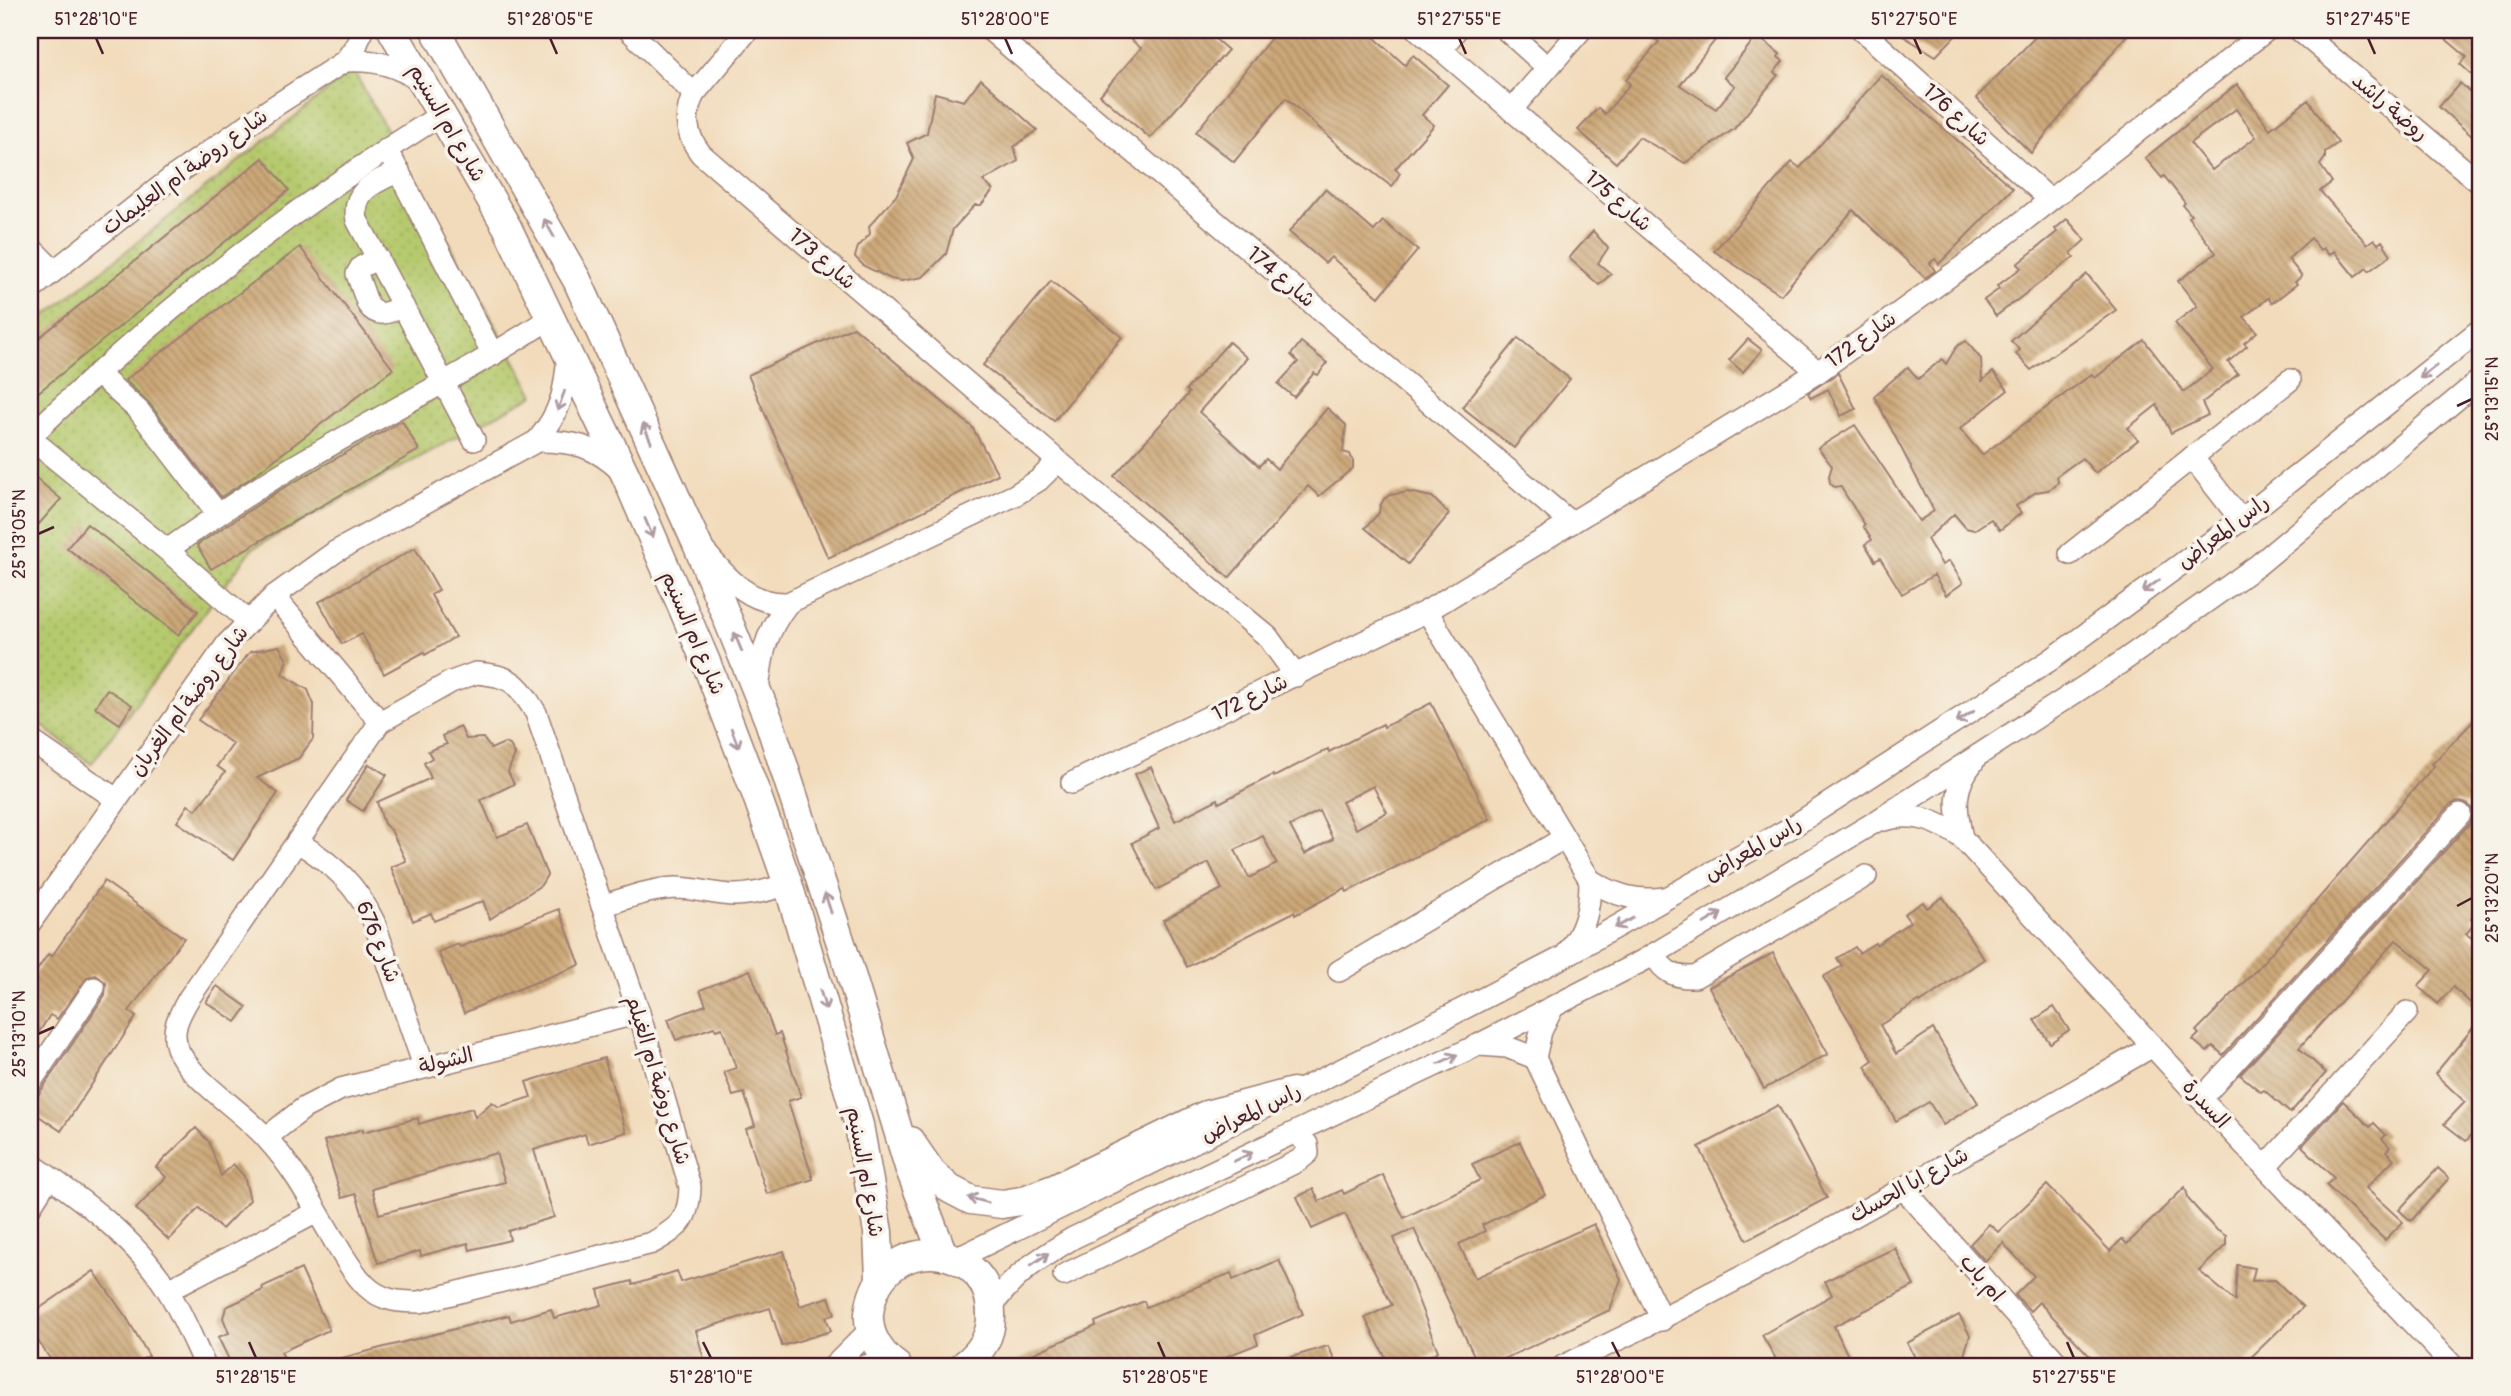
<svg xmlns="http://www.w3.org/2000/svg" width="2511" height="1396" font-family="Pangolin,'Playpen Sans Arabic',sans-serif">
<defs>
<pattern id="grass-dots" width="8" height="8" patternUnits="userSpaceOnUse" patternTransform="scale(1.75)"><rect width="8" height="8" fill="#b5c96d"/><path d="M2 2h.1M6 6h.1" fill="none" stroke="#9dac5f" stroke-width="1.8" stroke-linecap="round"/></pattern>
<pattern id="building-back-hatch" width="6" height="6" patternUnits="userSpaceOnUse" patternTransform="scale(1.75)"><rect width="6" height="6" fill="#cca878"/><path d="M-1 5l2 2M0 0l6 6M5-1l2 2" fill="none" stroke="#a88863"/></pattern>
</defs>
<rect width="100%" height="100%" fill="#f7f3e8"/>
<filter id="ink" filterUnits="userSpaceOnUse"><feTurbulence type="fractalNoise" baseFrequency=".0143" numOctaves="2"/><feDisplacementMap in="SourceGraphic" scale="14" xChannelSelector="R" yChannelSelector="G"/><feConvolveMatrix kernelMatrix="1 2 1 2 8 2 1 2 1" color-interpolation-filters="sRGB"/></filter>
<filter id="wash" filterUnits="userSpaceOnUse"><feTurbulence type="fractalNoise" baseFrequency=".00686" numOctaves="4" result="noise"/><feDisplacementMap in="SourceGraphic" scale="28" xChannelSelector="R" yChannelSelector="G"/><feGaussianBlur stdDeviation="1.57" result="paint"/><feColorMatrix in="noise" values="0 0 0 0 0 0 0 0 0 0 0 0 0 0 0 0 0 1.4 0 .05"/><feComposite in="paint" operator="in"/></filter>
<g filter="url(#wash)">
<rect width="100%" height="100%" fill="#f2dbbb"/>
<polygon fill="url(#grass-dots)" stroke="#80744c" stroke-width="2" points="353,70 534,395 253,548 91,764 30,716 30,328"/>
<g id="blocks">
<g fill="url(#building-back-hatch)" fill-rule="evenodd">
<polygon points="1119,30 1205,30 1228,50 1150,138 1100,95 1141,48"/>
<polygon points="1261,30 1366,30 1405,65 1413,55 1448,85 1422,115 1434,125 1395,169 1400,173 1392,187 1339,146 1286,98 1234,162 1196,132 1271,38"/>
<polygon points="1644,30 1723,30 1680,85 1716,109 1735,86 1724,77 1757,36 1780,54 1778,57 1783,61 1774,73 1778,75 1734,129 1685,163 1639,137 1616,163 1578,130 1598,108 1605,114 1630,84 1626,80 1659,42"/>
<polygon points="1893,30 1961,30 1936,56"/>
<polygon points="2042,30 2131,30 2031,153 1976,98"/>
<polygon points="2435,30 2481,30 2481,83 2460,64 2467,57"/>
<polygon points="1881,75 2013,188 1939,264 1935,259 1930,263 1935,271 1925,278 1853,210 1781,295 1714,251 1792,162 1800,168"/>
<polygon points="981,79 1037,130 1014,147 1018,161 983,181 993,190 981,205 975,205 953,229 946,254 923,277 901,281 891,279 864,266 855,257 858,247 870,234 869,226 896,196 914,159 907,143 927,133 935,93 964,101"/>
<polygon points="2460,83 2481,102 2481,144 2439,107"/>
<path d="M2237 84 2270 129 2308 100 2338 143 2325 152V158L2320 165 2332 182 2320 191 2367 244 2374 239 2378 244 2382 241 2391 255 2369 271 2367 268 2355 277 2334 251 2329 255 2323 248 2320 250 2311 238 2288 259 2302 276 2295 282 2297 284 2272 303 2268 298 2244 317 2257 332 2244 343 2247 346 2228 362 2238 374 2202 403 2208 415 2171 433 2157 405 2128 428 2138 440 2095 473 2082 458 2057 476 2058 482 2055 486 2048 490 2036 492 2016 506 2021 513 2000 530 1991 519 1974 530 1966 528 1954 514 1927 539 1942 565 1949 561 1963 583 1946 595 1934 575 1902 594 1880 558 1875 561 1865 544 1872 540 1863 526 1865 525 1840 486 1834 487 1830 483 1829 476 1832 466 1818 448 1855 425 1919 521 1934 511 1874 396 1908 367 1918 379 1942 359 1946 364 1957 346 1966 341 1981 359 1982 381 1993 372 2008 390 1960 429 1982 455 2092 374 2095 378 2144 340 2184 392 2213 369 2175 323 2197 306 2178 281 2216 253 2188 217 2191 215 2183 205 2185 203 2164 176 2162 178 2145 158ZM2236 109 2256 137 2212 170 2190 143Z"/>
<polygon points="263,158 289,190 30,399 30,345"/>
<polygon points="1325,189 1374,231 1383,221 1418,250 1379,297 1331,257 1325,263 1289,232"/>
<polygon points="2067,219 2085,240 2071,253 2074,257 1996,316 1984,300 1999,289 1997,286 2021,268 2017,264 2057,232 2055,229"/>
<polygon points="1593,231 1608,248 1598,263 1611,274 1599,285 1569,258"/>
<polygon points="300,247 393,369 249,479 221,497 149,403 125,380"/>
<polygon points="2087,274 2116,310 2031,370 2016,354 2020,350 2011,341"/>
<polygon points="1051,281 1122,337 1054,421 983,365"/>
<polygon points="854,327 972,427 998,474 828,558 748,375"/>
<polygon points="1518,338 1570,379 1514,448 1462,407"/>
<polygon points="1748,339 1762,350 1743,372 1729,360"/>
<polygon points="1229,342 1247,358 1199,412 1259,466 1266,459 1277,469 1327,408 1346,425 1343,452 1350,454 1353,461 1353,468 1319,496 1308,486 1229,578 1114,476 1189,393 1186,390"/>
<polygon points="1301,342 1327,363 1318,375 1314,373 1294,397 1278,384 1298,362 1291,355"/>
<polygon points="1838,373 1856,409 1841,416 1828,389 1811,398 1808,393"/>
<polygon points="402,421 419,450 211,569 197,545 280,490"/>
<polygon points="30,473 61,499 39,524 30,516"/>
<polygon points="1408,492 1432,497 1449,514 1408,564 1365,528 1379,513 1380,506 1384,499 1390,495"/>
<polygon points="87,524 198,611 178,635 67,548"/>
<polygon points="415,548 439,590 431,595 455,637 425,655 424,652 384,674 362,634 342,644 319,602"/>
<polygon points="279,646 287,660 282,674 308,690 314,705 313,739 299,758 257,778 278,793 233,860 177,822 188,805 196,810 225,772 217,766 233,744 198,720 250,652"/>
<polygon points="107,689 132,705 120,724 95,707"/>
<path d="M1431 703 1490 819 1347 892 1345 888 1295 915 1294 912 1187 967 1163 920 1222 889 1209 863 1156 890 1132 843 1159 828 1135 774 1151 767 1175 821 1218 799 1219 803 1273 775 1274 777 1328 749 1329 752 1383 724 1384 727ZM1373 786 1387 812 1356 829 1342 802ZM1319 811 1333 839 1305 854 1290 826ZM1263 836 1277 864 1249 878 1235 850Z"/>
<polygon points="2481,713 2481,908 2471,919 2475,923 2466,934 2481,944 2481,1013 2453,987 2438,1004 2418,986 2433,970 2396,940 2299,1048 2326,1073 2290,1113 2264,1090 2261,1092 2240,1075 2470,823 2473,811 2468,804 2457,801 2450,805 2223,1055 2213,1046 2207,1052 2193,1040 2199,1034 2196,1031 2257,969 2434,766 2432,764"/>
<polygon points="460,726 466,739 483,738 491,749 504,743 510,745 515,754 508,772 514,784 481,800 497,837 527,825 547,875 541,885 490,919 483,901 434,921 431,913 413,921 391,867 406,861 391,830 384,824 377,802 431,778 424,763 432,758 428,751 447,744 442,736"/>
<polygon points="369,764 387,775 363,811 346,800"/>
<polygon points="104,881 184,938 129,1011 136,1017 61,1131 30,1110 30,1107 105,995 106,983 96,975 88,977 57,1019 50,1015 30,1046 30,981 48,954 52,956"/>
<polygon points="1943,897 1984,959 1920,1003 1919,1001 1880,1025 1896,1054 1933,1029 1978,1103 1943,1125 1929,1102 1896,1121 1865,1066 1873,1060 1823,977 1842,966 1837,958 1855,947 1859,953 1875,943 1876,945 1910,922 1904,914 1923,902 1927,908"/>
<polygon points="559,909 580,965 511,992 464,1013 438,952 458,944 460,947"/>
<polygon points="1773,953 1828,1054 1764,1089 1709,987"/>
<polygon points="750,970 775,1035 780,1033 801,1097 788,1101 813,1179 767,1194 746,1129 755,1126 744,1093 733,1096 724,1072 736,1068 722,1028 716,1030 714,1027 676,1040 668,1019 706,1005 700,990"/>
<polygon points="217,986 247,1007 236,1022 206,1002"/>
<polygon points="2054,1007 2069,1030 2050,1043 2034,1020"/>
<polygon points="2481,1018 2481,1125 2466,1141 2444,1124 2465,1102 2435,1074"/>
<path d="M604 1058 626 1132 588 1144 585 1134 534 1150 554 1217 508 1231 510 1240 470 1250 468 1243 421 1256 420 1251 378 1263 356 1194 342 1198 324 1141 363 1129V1132L418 1118 419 1124 472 1108 475 1117 492 1102 499 1107 531 1097 526 1082ZM496 1153 505 1182 379 1214 372 1189Z"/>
<polygon points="2343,1101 2370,1127 2374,1123 2386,1135 2382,1139 2390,1147 2386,1151 2394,1159 2366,1188 2403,1222 2385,1240 2326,1185 2334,1178 2302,1146"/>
<polygon points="1778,1105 1827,1198 1747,1240 1699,1147"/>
<polygon points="196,1128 209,1142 221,1176 233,1164 244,1176 250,1200 222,1229 199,1208 169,1240 136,1209 166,1177 156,1167"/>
<polygon points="1520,1142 1545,1195 1482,1225 1485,1231 1459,1244 1475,1278 1594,1224 1621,1279 1610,1310 1489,1366 1479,1366 1414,1229 1394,1238 1438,1351 1424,1359 1419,1366 1390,1366 1365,1318 1392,1305 1345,1214 1312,1229 1297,1197 1313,1189 1319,1201 1342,1190 1344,1194 1383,1175 1404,1218 1480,1180 1472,1164"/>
<polygon points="2438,1168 2449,1178 2411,1221 2399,1210"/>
<polygon points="2047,1185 2110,1251 2122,1239 2127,1244 2185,1187 2189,1200 2215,1229 2226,1236 2226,1245 2199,1271 2235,1301 2237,1265 2255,1268 2252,1281 2275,1280 2303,1307 2242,1366 2099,1366 2039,1302 2030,1311 2015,1295 2034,1276 2003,1243 1985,1261 1970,1244 1989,1224 1998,1232"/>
<polygon points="1895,1248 1914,1286 1834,1326 1850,1360 1838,1366 1780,1366 1762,1335 1832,1295 1825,1281"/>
<polygon points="784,1251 800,1306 829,1297 835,1314 826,1317 831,1331 782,1346 770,1308 696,1331 704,1359 682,1366 335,1366 334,1360 509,1315 511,1321 551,1309 554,1318 602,1305 598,1290 632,1281 633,1285 677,1271 681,1282"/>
<polygon points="1279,1260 1303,1314 1255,1335 1258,1344 1202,1366 1005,1366 1096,1326 1095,1322 1144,1301 1146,1307 1231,1273 1233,1280"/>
<polygon points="301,1269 329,1330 281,1352 288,1366 232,1366 218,1337 229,1333 223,1318 226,1307 263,1290 262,1287"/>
<polygon points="94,1271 128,1320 149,1356 130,1366 55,1366 30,1329 30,1315"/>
<polygon points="1959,1315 1970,1335 1961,1366 1920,1366 1907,1343"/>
<polygon points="1328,1346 1338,1366 1276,1366 1275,1362"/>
</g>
</g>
</g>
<g filter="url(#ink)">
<use href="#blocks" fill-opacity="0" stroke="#9e7d73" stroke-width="2"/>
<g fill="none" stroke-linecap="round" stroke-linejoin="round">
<g stroke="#9e7d73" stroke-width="24">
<g id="minor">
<polyline points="629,30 694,94"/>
<path d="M748 30 694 94C683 116 686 135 701 154L1058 461 1268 637 1296 676"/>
<polyline points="990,30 1571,523"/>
<polyline points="1418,30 1818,372"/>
<polyline points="1506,30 1548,68"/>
<polyline points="1862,30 2049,199"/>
<polyline points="2299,30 2481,184"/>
<polyline points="1441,50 1456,30"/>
<path d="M345 61C375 59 396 65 422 82"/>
<polyline points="1511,110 1581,30"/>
<polyline points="393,161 493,355"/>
<path d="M399 171C376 182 351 190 357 220L474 440"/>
<polyline points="30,247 54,271"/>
<path d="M378 258 361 267 357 274 368 305C378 319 390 312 403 306"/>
<polyline points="30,290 174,176 270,109 345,61 357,44 362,30"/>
<polyline points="97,373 139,411 218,514"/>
<path d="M30 437C156 314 293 207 442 114"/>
<polyline points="30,438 167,550 248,621"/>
<path d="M537 441C572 441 594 445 621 471"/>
<polyline points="2192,457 2241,520"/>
<path d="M167 550C213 518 260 485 310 457 390 410 473 370 550 318"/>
<path d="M706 553C728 579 751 605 788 603L1015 495 1039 480 1058 461"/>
<polyline points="2070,554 2290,380"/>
<polyline points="274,596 380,722"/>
<path d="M1427 611 1590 880C1614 895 1636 902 1665 898"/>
<path d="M476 673C512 676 517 682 536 713L639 1013 690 1187C689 1220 680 1227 652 1243L420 1302C399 1302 382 1301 366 1286 353 1273 344 1257 335 1242 314 1207 295 1169 267 1139 243 1111 196 1084 179 1052 169 1032 179 1015 189 998L380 722 451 682Z"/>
<path d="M758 691C762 654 765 633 788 603"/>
<polyline points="30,740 116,799"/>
<polyline points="1072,783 1427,611 1818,372 1999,240 2267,30"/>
<path d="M1884 820C1913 811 1938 821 1962 838L2201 1099 2453 1366"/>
<path d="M1962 838C1955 806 1953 787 1974 761"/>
<path d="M298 842C334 865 355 883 374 922L424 1066"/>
<path d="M602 906C627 898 650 889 676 888 696 888 715 895 735 895 753 895 770 890 788 884"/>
<path d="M30 923 227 644 274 596 335 552 537 441C561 412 565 392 568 355"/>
<path d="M1567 953C1585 930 1590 909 1590 880"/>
<path d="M1654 954C1663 972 1675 978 1695 977L1866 876"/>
<polyline points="1339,971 1564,838"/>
<polyline points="1553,1007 1541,1031 1535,1058 1662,1320"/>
<polyline points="1480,1045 1507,1047 1535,1058"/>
<polyline points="30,1083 94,988"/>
<polyline points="2201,1099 2460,814"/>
<polyline points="267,1137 304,1108 341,1089 639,1013"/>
<path d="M30 1163C80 1198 134 1237 167 1289 182 1313 193 1341 205 1366"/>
<polyline points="2265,1167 2407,1012"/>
<polyline points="1904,1189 2060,1366"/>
<polyline points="30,1207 49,1177"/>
<polyline points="956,1259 1426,1028 1563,957 1792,827 2052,659 2241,520 2481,329"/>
<polyline points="1064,1275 1298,1161 1308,1153 1307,1144 1296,1132"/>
<polyline points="168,1290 317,1212"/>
<path d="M992 1306C1017 1272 1037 1260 1073 1238L1478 1045 1644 960 1875 822 2116 666 2258 565 2481 379"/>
<polyline points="834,1366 870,1330"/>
<polyline points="865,1366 889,1361"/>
<path d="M1563 1366C1766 1271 1959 1157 2153 1046"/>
</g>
</g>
<g stroke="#9e7d73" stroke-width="31">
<g id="major">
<polyline points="392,30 507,227 626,476 706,662 757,796 788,884 859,1125 878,1232 880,1279"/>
<polyline points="435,30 577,280 697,544 769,721 849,968 909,1167 943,1254"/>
<polyline points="910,1141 932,1173 950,1189 971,1200 1002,1204 1021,1201 1056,1188 1206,1115 1293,1092"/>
<path d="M897 1366C878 1353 865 1330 870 1307 884 1230 993 1240 991 1317 991 1338 979 1354 963 1366"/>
</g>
</g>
<use href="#minor" stroke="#fff" stroke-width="21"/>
<use href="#major" stroke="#fff" stroke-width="28"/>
</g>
<defs><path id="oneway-shaft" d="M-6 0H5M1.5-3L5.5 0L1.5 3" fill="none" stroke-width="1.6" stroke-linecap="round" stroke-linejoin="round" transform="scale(1.75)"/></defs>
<g stroke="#ae9aa0">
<use href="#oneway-shaft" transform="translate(549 228) rotate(-119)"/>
<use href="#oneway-shaft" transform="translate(2428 372) rotate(142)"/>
<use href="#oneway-shaft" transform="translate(561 401) rotate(110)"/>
<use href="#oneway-shaft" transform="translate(647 433) rotate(-114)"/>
<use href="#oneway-shaft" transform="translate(649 528) rotate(67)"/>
<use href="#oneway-shaft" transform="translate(2151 586) rotate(144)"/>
<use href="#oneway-shaft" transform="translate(738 642) rotate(-112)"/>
<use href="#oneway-shaft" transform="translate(1965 717) rotate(147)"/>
<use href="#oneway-shaft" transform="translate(735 738) rotate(69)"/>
<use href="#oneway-shaft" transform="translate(828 903) rotate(-108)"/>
<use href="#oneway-shaft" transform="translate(1713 918) rotate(-31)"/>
<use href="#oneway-shaft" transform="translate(1624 923) rotate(151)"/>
<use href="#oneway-shaft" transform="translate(823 1000) rotate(73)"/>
<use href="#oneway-shaft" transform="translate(1448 1059) rotate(-25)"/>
<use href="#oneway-shaft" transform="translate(1243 1157) rotate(-25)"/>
<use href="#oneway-shaft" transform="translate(978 1200) rotate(-166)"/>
<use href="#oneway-shaft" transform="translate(1040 1259) rotate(-34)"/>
</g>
</g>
<path fill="none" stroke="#4a1f2b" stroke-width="2.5" d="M96 38 103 54M550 38 557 54M1005 38 1012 54M1459 38 1466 54M1914 38 1921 54M2368 38 2375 54M2457 406 2472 399M38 534 54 527M2457 906 2472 898M38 1034 54 1027M249 1342 256 1358M703 1342 711 1358M1158 1342 1165 1358M1612 1342 1620 1358M2067 1342 2074 1358"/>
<g text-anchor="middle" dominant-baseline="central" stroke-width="7" stroke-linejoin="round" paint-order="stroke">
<g font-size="21" fill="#4a1f2b" stroke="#f7f3e8">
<text transform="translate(2390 107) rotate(40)">روضة راشد</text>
<text transform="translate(1956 115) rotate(42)">شارع 176</text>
<text transform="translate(447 123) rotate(60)">شارع ام السنيم</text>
<text transform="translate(185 172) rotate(-36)">شارع روضة ام العليمات</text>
<text transform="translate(1618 201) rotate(41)">شارع 175</text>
<text transform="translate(822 259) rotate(41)">شارع 173</text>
<text transform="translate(1281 277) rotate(40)">شارع 174</text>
<text transform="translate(1861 340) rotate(-36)">شارع 172</text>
<text transform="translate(2223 532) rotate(-37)">راس المعراض</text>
<text transform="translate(693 633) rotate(67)">شارع ام السنيم</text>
<text transform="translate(1250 698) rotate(-26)">شارع 172</text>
<text transform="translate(189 701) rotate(-53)">شارع روضة ام الغربان</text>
<text transform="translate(1753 849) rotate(-30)">راس المعراض</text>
<text transform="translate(378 942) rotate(68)">شارع 676</text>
<text transform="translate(446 1061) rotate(-14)">الشولة</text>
<text transform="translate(658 1080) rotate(73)">شارع روضة ام الغيلم</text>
<text transform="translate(2206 1104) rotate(47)">السدرة</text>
<text transform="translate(1251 1113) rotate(-26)">راس المعراض</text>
<text transform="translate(865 1172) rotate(80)">شارع ام السنيم</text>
<text transform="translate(1909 1185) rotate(-29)">شارع ابا الحسك</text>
<text transform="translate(1982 1278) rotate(49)">ام باب</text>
</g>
</g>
<rect width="2511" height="1396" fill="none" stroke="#f7f3e8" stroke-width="77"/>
<rect x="38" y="38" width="2434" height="1320" fill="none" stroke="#4a1f2b" stroke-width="2.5"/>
<g font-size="18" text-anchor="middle" fill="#4a1f2b">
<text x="96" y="25">51°28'10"E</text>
<text x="550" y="25">51°28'05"E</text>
<text x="1005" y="25">51°28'00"E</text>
<text x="1459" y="25">51°27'55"E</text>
<text x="1914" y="25">51°27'50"E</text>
<text x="2368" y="25">51°27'45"E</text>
<text transform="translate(2492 399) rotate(-90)" y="6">25°13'15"N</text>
<text transform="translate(19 534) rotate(-90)" y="6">25°13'05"N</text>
<text transform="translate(2492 898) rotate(-90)" y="6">25°13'20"N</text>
<text transform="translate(19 1034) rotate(-90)" y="6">25°13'10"N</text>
<text x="256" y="1383">51°28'15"E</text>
<text x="711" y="1383">51°28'10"E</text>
<text x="1165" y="1383">51°28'05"E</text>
<text x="1620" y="1383">51°28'00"E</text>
<text x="2074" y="1383">51°27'55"E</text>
</g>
</svg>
